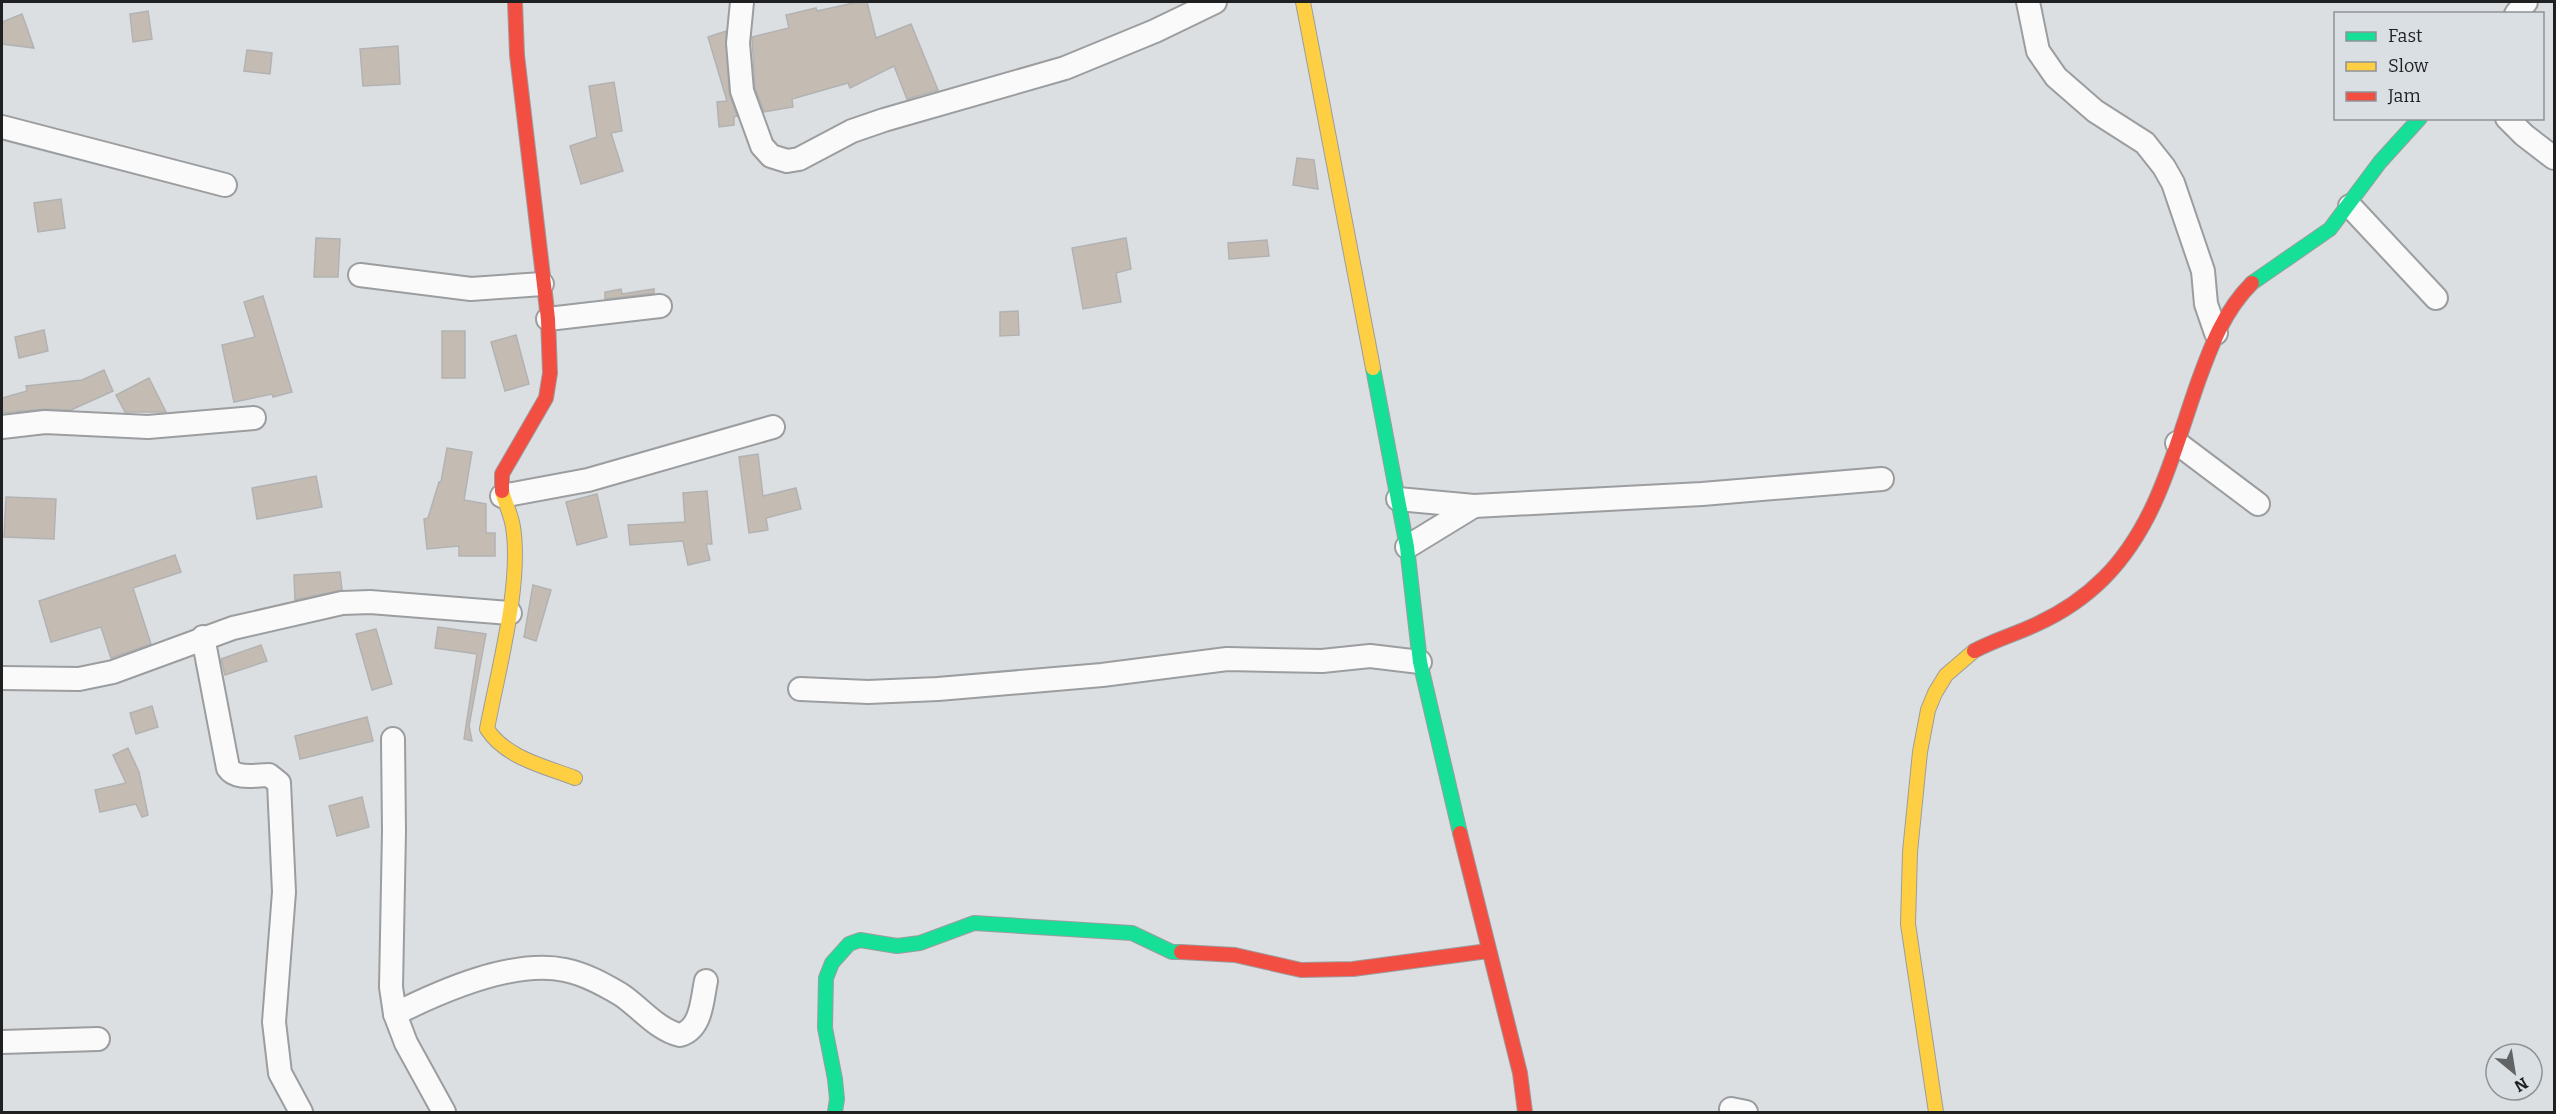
<svg xmlns="http://www.w3.org/2000/svg" width="2556" height="1114" font-family="Bitter,serif">
<rect width="100%" height="100%" fill="#dcdfe2"/>
<g fill="#c4bcb3" stroke="#b2b2b3" stroke-width="1.5">
<polygon points="858,2 867,2 876,38 911,24 938,90 907,99 894,66 850,88 848,83 792,99 793,107 764,112 755,88 752,37 789,28 786,15 816,8 817,11"/>
<polygon points="148,11 152,39 133,42 130,14"/>
<polygon points="22,14 34,48 2,44 2,22"/>
<polygon points="726,31 729,92 737,116 734,117 734,125 719,127 717,102 727,101 708,37"/>
<polygon points="398,46 400,84 363,86 360,49"/>
<polygon points="247,50 272,53 270,74 244,71"/>
<polygon points="614,82 622,131 611,133 623,171 581,184 570,146 597,137 589,86"/>
<polygon points="1297,158 1314,160 1318,189 1293,185"/>
<polygon points="61,199 65,228 38,232 34,203"/>
<polygon points="316,238 340,239 338,277 314,277"/>
<polygon points="1126,238 1131,269 1116,273 1121,302 1083,309 1072,248"/>
<polygon points="1267,240 1269,256 1229,259 1228,243"/>
<polygon points="621,289 622,294 654,289 654,293 605,299 605,292"/>
<polygon points="263,296 292,392 273,397 272,394 234,402 222,345 255,337 244,302"/>
<polygon points="1018,311 1019,335 1000,336 1000,312"/>
<polygon points="44,330 48,351 19,358 15,337"/>
<rect x="442" y="331" width="23" height="47"/>
<polygon points="516,335 529,384 505,391 491,342"/>
<polygon points="104,370 113,391 71,410 44,409 2,413 2,398 27,391 26,386 82,380"/>
<polygon points="149,378 166,412 125,412 116,395"/>
<polygon points="447,448 472,452 464,500 486,504 486,533 495,533 495,556 459,556 459,546 427,549 424,519 428,518 439,482 441,482"/>
<polygon points="758,454 763,496 796,488 801,509 766,518 768,530 749,533 739,457"/>
<polygon points="316,476 322,507 257,519 252,488"/>
<polygon points="707,491 712,544 706,544 710,560 688,565 683,541 630,545 628,525 685,522 683,493"/>
<polygon points="597,494 607,537 577,545 566,502"/>
<polygon points="6,497 56,499 54,539 4,537"/>
<polygon points="175,555 181,572 133,588 151,644 111,658 101,627 51,642 39,601"/>
<polygon points="340,572 342,590 295,600 294,575"/>
<polygon points="533,585 551,590 536,641 524,637"/>
<polygon points="438,627 486,634 469,726 472,741 464,739 477,654 435,648"/>
<polygon points="376,629 392,684 372,690 356,634"/>
<polygon points="261,645 267,661 225,675 221,659"/>
<polygon points="152,706 158,727 136,734 130,713"/>
<polygon points="367,717 373,741 300,759 295,736"/>
<polygon points="128,748 139,772 148,815 142,817 136,804 100,812 95,790 126,783 113,755"/>
<polygon points="362,797 369,827 337,836 329,806"/>
</g>
<g fill="none" stroke-linecap="round" stroke-linejoin="round">
<g stroke="#9b9d9f" stroke-width="26">
<g id="street">
<polyline points="742,2 738,43 742,91 762,146 771,156 787,161 799,159 852,131 884,120 1065,68 1155,31 1215,2"/>
<polyline points="2028,2 2038,51 2056,77 2095,111 2145,143 2164,167 2173,183 2203,271 2206,304 2216,333"/>
<polyline points="2516,14 2526,2"/>
<polyline points="2507,118 2524,135 2554,158"/>
<polyline points="2,127 225,185"/>
<polyline points="2350,206 2436,298"/>
<polyline points="360,275 471,289 542,284"/>
<polyline points="548,319 660,306"/>
<polyline points="2,427 45,422 148,427 254,418"/>
<polyline points="2177,443 2258,504"/>
<polyline points="502,496 588,480 773,427"/>
<polyline points="1398,499 1474,506 1702,494 1882,479"/>
<polyline points="1407,547 1474,506"/>
<path d="M203 637 228 768C236 780 256 775 269 775L279 783 284 892 274 1022 280 1073 301 1112"/>
<polyline points="2,678 79,679 113,672 233,628 342,603 370,602 510,613"/>
<polyline points="800,689 868,692 938,689 1102,675 1227,659 1322,661 1370,656 1420,662"/>
<polyline points="393,739 394,831 391,987 395,1014 406,1043 444,1112"/>
<path d="M395 1014C441 991 513 959 565 970 585 974 603 984 620 994 639 1006 657 1030 680 1035 702 1029 702 999 706 981"/>
<polyline points="2,1042 98,1039"/>
<polyline points="1731,1109 1746,1112"/>
</g>
</g>
<g stroke="#9b9d9f" stroke-width="16">
<g id="fast">
<polyline points="2252,283 2330,229 2380,162 2420,118"/>
<polyline points="1373,368 1407,547 1420,662 1460,833"/>
<polyline points="835,1112 837,1099 835,1079 825,1028 826,978 832,963 849,944 860,940 897,946 920,943 974,923 1132,933 1172,952 1181,952"/>
</g>
</g>
<g stroke="#9b9d9f" stroke-width="16">
<g id="slow">
<polyline points="1303,2 1373,368"/>
<path d="M502 491C505 503 511 514 513 527 522 584 498 671 487 729 506 758 544 766 575 778"/>
<polyline points="1936,1112 1908,924 1910,852 1920,752 1928,710 1935,693 1946,675 1974,651"/>
</g>
</g>
<g stroke="#9b9d9f" stroke-width="16">
<g id="jam">
<polyline points="502,491 502,474 546,398 550,373 548,319 517,55 515,2"/>
<path d="M1974 651C1994 640 2016 634 2037 624 2061 613 2085 597 2104 578 2157 525 2174 450 2198 382 2211 346 2224 311 2252 283"/>
<polyline points="1460,833 1520,1073 1525,1112"/>
<polyline points="1181,952 1235,955 1301,970 1353,969 1488,951"/>
</g>
</g>
<use href="#street" stroke="#fafafb" stroke-width="22"/>
<use href="#fast" stroke="#16e098" stroke-width="14"/>
<use href="#slow" stroke="#ffcf43" stroke-width="14"/>
<use href="#jam" stroke="#f24e42" stroke-width="14"/>
</g>
<rect width="2556" height="1114" fill="none" stroke="#1f2022" stroke-width="6"/>
<rect x="2334" y="12" width="210" height="108" fill="#dadfe4" stroke="#8f9396" stroke-width="1.5"/>
<rect x="2346" y="32" width="30" height="9" fill="#16e098" stroke="#8f9396" stroke-width="1.5"/>
<text x="2388" y="42" font-size="18" fill="#1f2022">Fast</text>
<rect x="2346" y="62" width="30" height="9" fill="#ffcf43" stroke="#8f9396" stroke-width="1.5"/>
<text x="2388" y="72" font-size="18" fill="#1f2022">Slow</text>
<rect x="2346" y="92" width="30" height="9" fill="#f24e42" stroke="#8f9396" stroke-width="1.5"/>
<text x="2388" y="102" font-size="18" fill="#1f2022">Jam</text>
<g transform="translate(2514 1072) rotate(150)"><circle r="28" fill="#dadfe4" stroke="#8f9396" stroke-width="1.5"/>
<path d="M0-4.5L10 22L0 15L-10 22Z" fill="#616365"/>
<text y="-9" font-size="16" font-weight="bold" text-anchor="middle" fill="#1f2022">N</text>
</g>
</svg>
